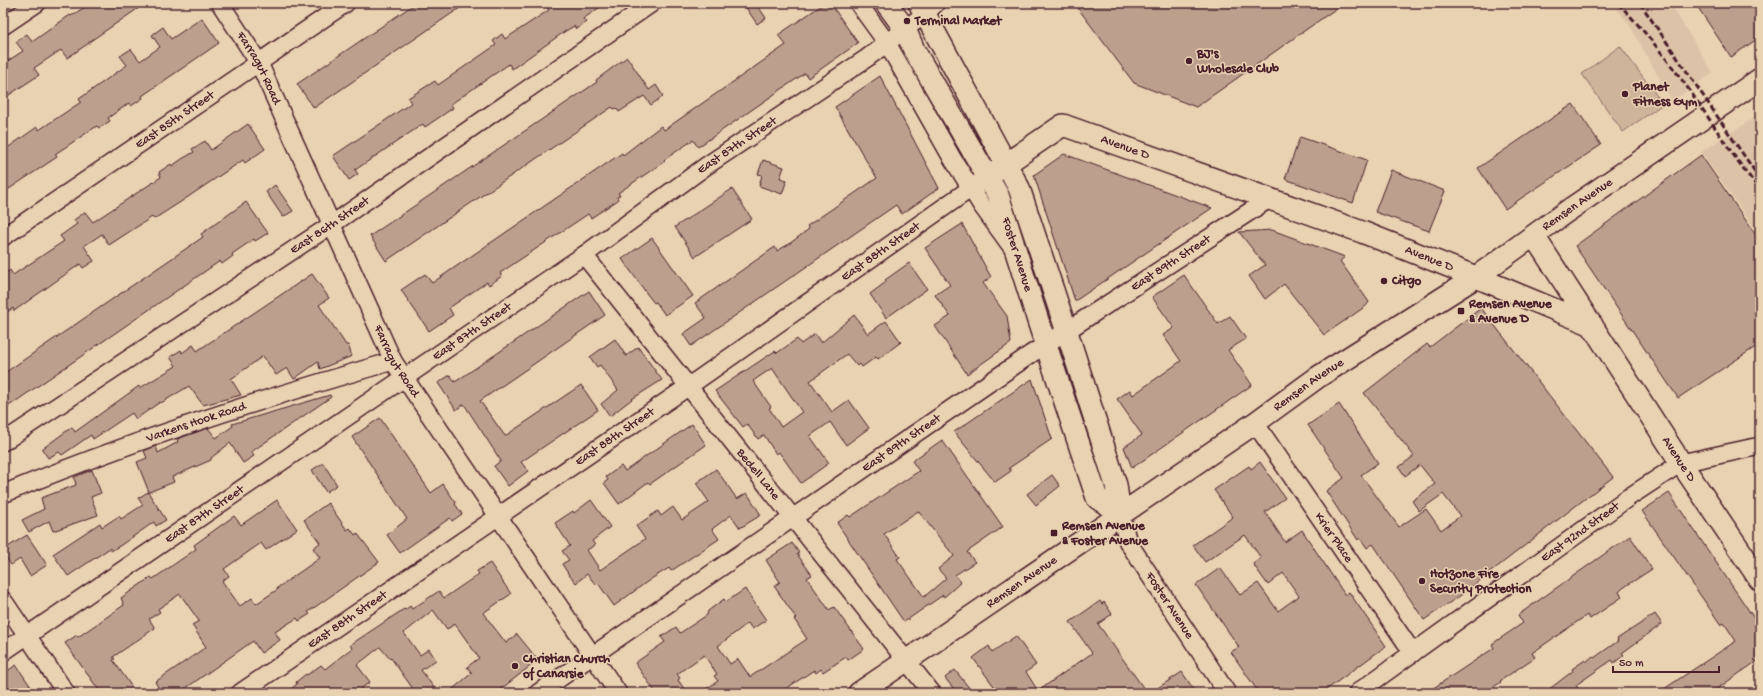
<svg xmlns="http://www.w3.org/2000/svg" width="1763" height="696" font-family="'Gochi Hand',sans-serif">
<rect width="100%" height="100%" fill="#e9d2b2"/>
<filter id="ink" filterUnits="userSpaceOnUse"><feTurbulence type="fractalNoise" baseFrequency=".025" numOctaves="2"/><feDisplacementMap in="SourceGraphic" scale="8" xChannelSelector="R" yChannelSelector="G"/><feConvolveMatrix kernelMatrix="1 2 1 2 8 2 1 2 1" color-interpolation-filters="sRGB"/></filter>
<g filter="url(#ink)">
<g fill="#dcc3a7">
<polygon points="1612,3 1670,3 1713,73 1672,101 1629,24"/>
<polygon points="1760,114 1760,236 1701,152"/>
</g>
<polygon fill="#cfb49c" stroke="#8c6a64" points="1620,46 1663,104 1623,132 1582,74"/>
<g fill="#bca08d" stroke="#4a1f2b" fill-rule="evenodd">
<polygon points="91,3 146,3 89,42 89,43 67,58 61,50 34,68 39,75 3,99 3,64 23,51 16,42 27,34 32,42 70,15 71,16"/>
<polygon points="416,3 467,3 314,108 297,84"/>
<polygon points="544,3 606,3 583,19 586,22 576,29 574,26 564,32 512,69 509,64 451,104 453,108 425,127 423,124 355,170 358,174 349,180 333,156 411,103 408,98 435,81 438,85 496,45 493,41 502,34 505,39 549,10"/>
<polygon points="743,3 756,3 766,18 757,24"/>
<polygon points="825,3 830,3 858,43 808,78 805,73 698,147 693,140 664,160 665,161 618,193 620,195 617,197 618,200 591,218 588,214 500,273 502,276 489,285 487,282 449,308 453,315 429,331 401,290 425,274 432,283 622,153 623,155 661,126 664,130 786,45 778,35"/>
<polygon points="1074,3 1344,3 1196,107 1134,83"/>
<polygon points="1695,3 1760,3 1760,37 1731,57"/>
<polygon points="202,18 219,43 142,96 143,98 131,106 129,103 108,118 110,121 99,128 97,126 55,154 57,157 3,193 3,151 37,127 39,130 81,102 79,99 127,65 120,56 131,49 140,61 160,47 152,35 163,27 171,39"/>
<polygon points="627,57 649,90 656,85 663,96 651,105 644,96 619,112 616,108 614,109 612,107 386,261 370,236 597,82 596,80"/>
<polygon points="880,76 939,188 902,214 896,205 691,346 683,334 706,318 695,303 775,247 777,251 789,244 809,229 807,226 877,178 867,162 835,107"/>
<polygon points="1573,104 1601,145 1505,209 1478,168"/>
<polygon points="248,124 265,149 245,163 243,160 179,203 154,219 152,217 109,245 102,234 84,246 94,261 83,268 80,264 14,311 13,308 3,315 3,275 10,270 13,275 64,241 60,236 77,224 74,220 85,212 93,222 161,177 159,172 171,164 172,166 182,159 194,152 192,149 205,141 211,150"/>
<polygon points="1300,137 1367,160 1353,203 1285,179"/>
<polygon points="1064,154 1212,208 1075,301 1034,175"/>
<polygon points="1701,155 1760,241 1760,344 1678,398 1575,246"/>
<polygon points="763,160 784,167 780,178 787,180 782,194 759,186 762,175 758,174"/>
<polygon points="1391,170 1445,191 1429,231 1375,212"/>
<polygon points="275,185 293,211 283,217 266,192"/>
<polygon points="732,189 752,219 695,257 675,227"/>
<polygon points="246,202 268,233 255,241 254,239 232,254 233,256 222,264 220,261 3,410 3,374 203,237 201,234"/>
<polygon points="962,224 991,277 983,283 1007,316 1011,343 967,374 935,326 950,316 935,295 950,285 925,248"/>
<polygon points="1272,230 1345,257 1340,261 1369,302 1366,306 1324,335 1284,284 1265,299 1249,276 1265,265 1239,232"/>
<polygon points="652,238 693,296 665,315 656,302 654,303 647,294 622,259"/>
<polygon points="909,263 927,289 886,318 870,294 886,282 885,280"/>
<polygon points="312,274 329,298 319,305 346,345 348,345 352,356 320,369 318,362 294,379 287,368 276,375 263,356 231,379 241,395 203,405 189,386 161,403 160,402 136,419 132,413 93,439 91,435 62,455 59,452 48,458 42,449 72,427 75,432 139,386 140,388 176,366 170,357 181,350 182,353 193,345 197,351"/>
<polygon points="1184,275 1218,324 1230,316 1246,339 1228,350 1252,385 1132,468 1124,447 1142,435 1117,399 1130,390 1133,395 1181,361 1163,335 1174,328 1152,297"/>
<polygon points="589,291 605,315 480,401 505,436 581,385 598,410 521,462 528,471 508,486 494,466 501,461 464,404 456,410 438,383 450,375 455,382"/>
<polygon points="1481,308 1613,477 1461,595 1424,620 1373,544 1367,548 1360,538 1358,540 1326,491 1344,478 1308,425 1339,404 1378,463 1361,475 1399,527 1426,509 1441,530 1460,516 1443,494 1419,511 1412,501 1435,484 1420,465 1405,476 1399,467 1414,456 1364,393 1427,344 1430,347"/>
<path d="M854 315 868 334 886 321 901 342 878 359 876 357 862 367 860 364 857 366 847 354 810 381 832 412 849 400 869 428 846 445 830 422 810 436 829 463 801 483 779 452 776 454 764 435 758 439 747 424 743 427 715 391 775 351 777 353 797 339 801 344 815 334 821 343ZM772 368 802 412 781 427 769 408 771 407 753 381Z"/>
<polygon points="615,339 626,356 638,347 662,380 632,399 610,416 601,404 618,390 600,365 597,367 590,357"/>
<polygon points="1032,379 1052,439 1009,468 1011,471 995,482 954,432"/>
<polygon points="330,395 331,397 251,452 254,456 243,463 230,443 211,458 211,460 172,477 174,482 149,492 137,462 147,458 144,451 156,446 158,453 178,442 177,439 208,428 216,438 233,426 232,424"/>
<polygon points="380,418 431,493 443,484 456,503 455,504 462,514 452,521 450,518 400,553 387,535 407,519 352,437"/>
<polygon points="692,424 706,445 650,484 648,482 619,504 604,483 608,480 606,477 621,466 625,471"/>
<path d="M942 440 1003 527 967 552 975 562 955 575 961 582 944 597 943 595 904 622 837 523 848 515 850 517 919 471 912 461ZM918 511 954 556 938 569 946 578 924 597 897 559 900 557 884 534Z"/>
<polygon points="1260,462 1285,498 1265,512 1285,542 1302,530 1345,595 1349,592 1386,646 1322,693 1259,693 1231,652 1239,647 1196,585 1220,568 1240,595 1258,583 1278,611 1299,596 1283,573 1268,585 1253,564 1261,558 1245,535 1205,562 1193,545 1233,517 1214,490 1249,466 1251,469"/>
<polygon points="323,463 337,485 326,492 312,470"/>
<polygon points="716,469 737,499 747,493 761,515 740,528 731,515 712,529 719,539 671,571 669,568 651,579 614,606 598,583 596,585 587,574 576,583 569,575 562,564 569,560 562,551 570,546 555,523 573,511 574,513 591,500 610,527 592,541 595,545 587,550 600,570 645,539 636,526 658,511 661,516 673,507 682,520 709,502 696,483"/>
<polygon points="92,470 101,493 91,497 98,515 53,531 49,521 29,532 22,520 44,509 41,498 76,485 74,477"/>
<polygon points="1052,475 1060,486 1036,505 1027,494"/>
<polygon points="148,492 166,520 156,526 154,522 121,545 111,551 110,548 68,576 53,554 100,523 102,527 119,516 121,519 143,505 138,498"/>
<polygon points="1669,493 1760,627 1760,659 1711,693 1658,693 1736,641 1724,623 1721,625 1642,511"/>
<polygon points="277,500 297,529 266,550 261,543 224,569 229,576 222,581 240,606 252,598 256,604 278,589 277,588 320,558 313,548 320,543 304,520 328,503 347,530 350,528 355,535 357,533 379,562 308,612 310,614 299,621 297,618 275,632 280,640 261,653 253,641 179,693 162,693 155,682 206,647 192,625 199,621 180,594 158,609 160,612 149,619 155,628 113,657 115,659 113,660 136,693 101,693 65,643 77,635 78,637 124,605 121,598 151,577 153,579 196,549 194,545 234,516 241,525"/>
<polygon points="27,535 47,565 30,576 20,559 11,565 3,553 3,550"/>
<polygon points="1630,536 1652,569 1623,588 1619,592 1622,597 1590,619 1587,615 1532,653 1535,657 1500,681 1501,682 1485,693 1426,693 1494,648 1492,644 1523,623 1518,615"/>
<polygon points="792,543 799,553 797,554 812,575 807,578 829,610 834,607 864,649 848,660 846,657 823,672 821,669 816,673 814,670 787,688 790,693 700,693 718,681 714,676 717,674 704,655 677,674 680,678 678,680 687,693 656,693 635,663 665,642 661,637 676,627 680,633 707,615 708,611 724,599 726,602 745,589 766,620 752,629 748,623 718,646 730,664 738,659 750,677 807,639 794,619 796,618 774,586 780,582 766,560"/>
<polygon points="490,563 511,594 483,613 506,643 517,634 538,660 496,693 448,693 472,673 467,667 479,658 455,624 447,629 433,610 404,633 420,655 429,649 436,660 421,670 438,693 416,693 391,658 390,659 380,647 357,665 370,682 355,693 286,693 297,684 296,682 306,674 307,675 321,665 325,669 352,648 350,645 404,609 405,610 410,606 412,609 439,591 444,598 479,574 477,571"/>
<polygon points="1100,601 1102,604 1104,602 1112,614 1098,624 1147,693 999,693 973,658 989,646 992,652 1016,636 1036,665 1026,672 1038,691 1092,653 1070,622"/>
<polygon points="1655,614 1662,624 1622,653 1624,655 1614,663 1612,660 1576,685 1578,688 1571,693 1544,693 1573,671 1572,669 1585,660 1586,662 1593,656 1594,658 1618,641 1617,639"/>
<polygon points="16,665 31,687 21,693 3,693 3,674"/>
<polygon points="955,670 973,693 957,693 945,678"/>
<polygon points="1182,672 1196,693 1150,693"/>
</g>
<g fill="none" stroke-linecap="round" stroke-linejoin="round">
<g stroke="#4a1f2b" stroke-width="20">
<g id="minor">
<path id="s1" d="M220 3 259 63 393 361 618 693"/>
<polyline points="858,3 887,43 952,158 982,206 1011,246"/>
<polyline points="3,26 37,3"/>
<path id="s2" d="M3 237 346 3"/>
<path id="s3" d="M584 255 932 693"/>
<path id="s4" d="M1255 423 1413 653"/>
<path id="s5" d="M3 442 331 225 652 3"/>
<path id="s6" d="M3 494C130 441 261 399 393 361"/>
<path id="s7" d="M1120 513 1128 542 1227 693"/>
<polyline points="3,600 66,693"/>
<path id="s8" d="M3 652 584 255 706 166 867 58 925 14 936 3"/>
<path id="s9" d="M240 693 689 386 987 177"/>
<path id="s10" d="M538 693 1031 354 1269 199"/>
<path id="s11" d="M1357 693 1629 497 1681 463 1760 446"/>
</g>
</g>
<g stroke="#4a1f2b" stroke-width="24">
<g id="major">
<path id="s12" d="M886 3 905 29 914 50 998 195 1040 327 1097 498 1120 513"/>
<polyline points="919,3 1019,188 1067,332 1116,485 1120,513"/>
<path id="s13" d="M987 177 1063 125 1362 232 1476 277 1592 325"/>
<path id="s14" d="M1534 236 1681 463 1760 580"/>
<path id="s15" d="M859 693 1255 423 1318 377 1476 277 1566 212 1760 79"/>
</g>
</g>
<use href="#minor" stroke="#e9d2b2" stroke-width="17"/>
<use href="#major" stroke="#e9d2b2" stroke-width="21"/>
<g stroke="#4a1f2b" stroke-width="3" stroke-dasharray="6 3" stroke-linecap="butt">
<path d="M1618 3C1638 24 1656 45 1673 68 1704 108 1728 151 1760 190"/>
<polyline points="1640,3 1760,179"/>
</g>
</g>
</g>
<g fill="#4a1f2b" stroke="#e9d2b2" stroke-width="1.5">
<circle cx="907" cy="21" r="4"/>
<circle cx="1189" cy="61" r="4"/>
<circle cx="1625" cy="94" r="4"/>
<circle cx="1384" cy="281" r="4"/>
<rect x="1457" y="307" width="8" height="8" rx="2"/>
<rect x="1050" y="529" width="8" height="8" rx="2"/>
<circle cx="1422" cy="581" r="4"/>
<circle cx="515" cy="666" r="4"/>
</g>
<g text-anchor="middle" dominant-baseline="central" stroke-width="3" stroke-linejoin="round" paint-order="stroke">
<g font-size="13" font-weight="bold" fill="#4a1f2b" stroke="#e9d2b2" text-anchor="start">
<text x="915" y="21">Terminal Market</text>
<text x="1197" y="54">BJ's<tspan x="1197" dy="15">Wholesale Club</tspan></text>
<text x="1633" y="87">Planet<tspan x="1633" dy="15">Fitness Gym</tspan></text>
<text x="1392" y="281">Citgo</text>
<text x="1469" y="304">Remsen Avenue<tspan x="1469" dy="15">&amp; Avenue D</tspan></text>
<text x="1062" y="526">Remsen Avenue<tspan x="1062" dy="15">&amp; Foster Avenue</tspan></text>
<text x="1430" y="574">Hotzone Fire<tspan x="1430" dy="15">Security Protection</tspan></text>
<text x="523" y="659">Christian Church<tspan x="523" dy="15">of Canarsie</tspan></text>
</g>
<g font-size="13" fill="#4a1f2b" stroke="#e9d2b2">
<text stroke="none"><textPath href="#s1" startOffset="76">Farragut Road</textPath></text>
<text stroke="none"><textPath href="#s2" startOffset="208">East 85th Street</textPath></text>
<text stroke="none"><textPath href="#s8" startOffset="892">East 87th Street</textPath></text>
<text stroke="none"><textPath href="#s13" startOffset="158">Avenue D</textPath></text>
<text stroke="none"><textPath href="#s15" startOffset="869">Remsen Avenue</textPath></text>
<text stroke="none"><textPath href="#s5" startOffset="392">East 86th Street</textPath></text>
<text stroke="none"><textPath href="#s9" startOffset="778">East 88th Street</textPath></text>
<text stroke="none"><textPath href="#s12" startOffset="285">Foster Avenue</textPath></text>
<text stroke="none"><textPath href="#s13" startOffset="482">Avenue D</textPath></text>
<text stroke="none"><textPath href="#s10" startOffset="765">East 89th Street</textPath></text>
<text stroke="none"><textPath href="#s8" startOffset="568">East 87th Street</textPath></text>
<text stroke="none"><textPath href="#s1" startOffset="400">Farragut Road</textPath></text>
<text stroke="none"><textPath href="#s15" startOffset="545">Remsen Avenue</textPath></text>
<text stroke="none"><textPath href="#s6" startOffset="206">Varkens Hook Road</textPath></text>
<text stroke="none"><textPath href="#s9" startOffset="454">East 88th Street</textPath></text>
<text stroke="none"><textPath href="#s10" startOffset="441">East 89th Street</textPath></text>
<text stroke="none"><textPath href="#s14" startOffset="266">Avenue D</textPath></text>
<text stroke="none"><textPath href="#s3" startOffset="280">Bedell Lane</textPath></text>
<text stroke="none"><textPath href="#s8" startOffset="244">East 87th Street</textPath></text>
<text stroke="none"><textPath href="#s11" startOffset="275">East 92nd Street</textPath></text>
<text stroke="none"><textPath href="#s4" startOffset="139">Krier Place</textPath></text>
<text stroke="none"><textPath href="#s15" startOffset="197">Remsen Avenue</textPath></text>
<text stroke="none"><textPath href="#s7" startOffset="106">Foster Avenue</textPath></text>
<text stroke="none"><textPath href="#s9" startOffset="130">East 88th Street</textPath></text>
</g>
</g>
<rect width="1763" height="696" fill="none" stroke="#e9d2b2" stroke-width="16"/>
<rect x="8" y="8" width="1747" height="680" fill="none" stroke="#4a1f2b" stroke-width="1.5" filter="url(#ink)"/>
<path d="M1613 666v6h106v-6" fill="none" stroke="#4a1f2b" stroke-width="2"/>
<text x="1619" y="666" font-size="12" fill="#4a1f2b" stroke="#e9d2b2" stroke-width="3" paint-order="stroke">50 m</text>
</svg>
